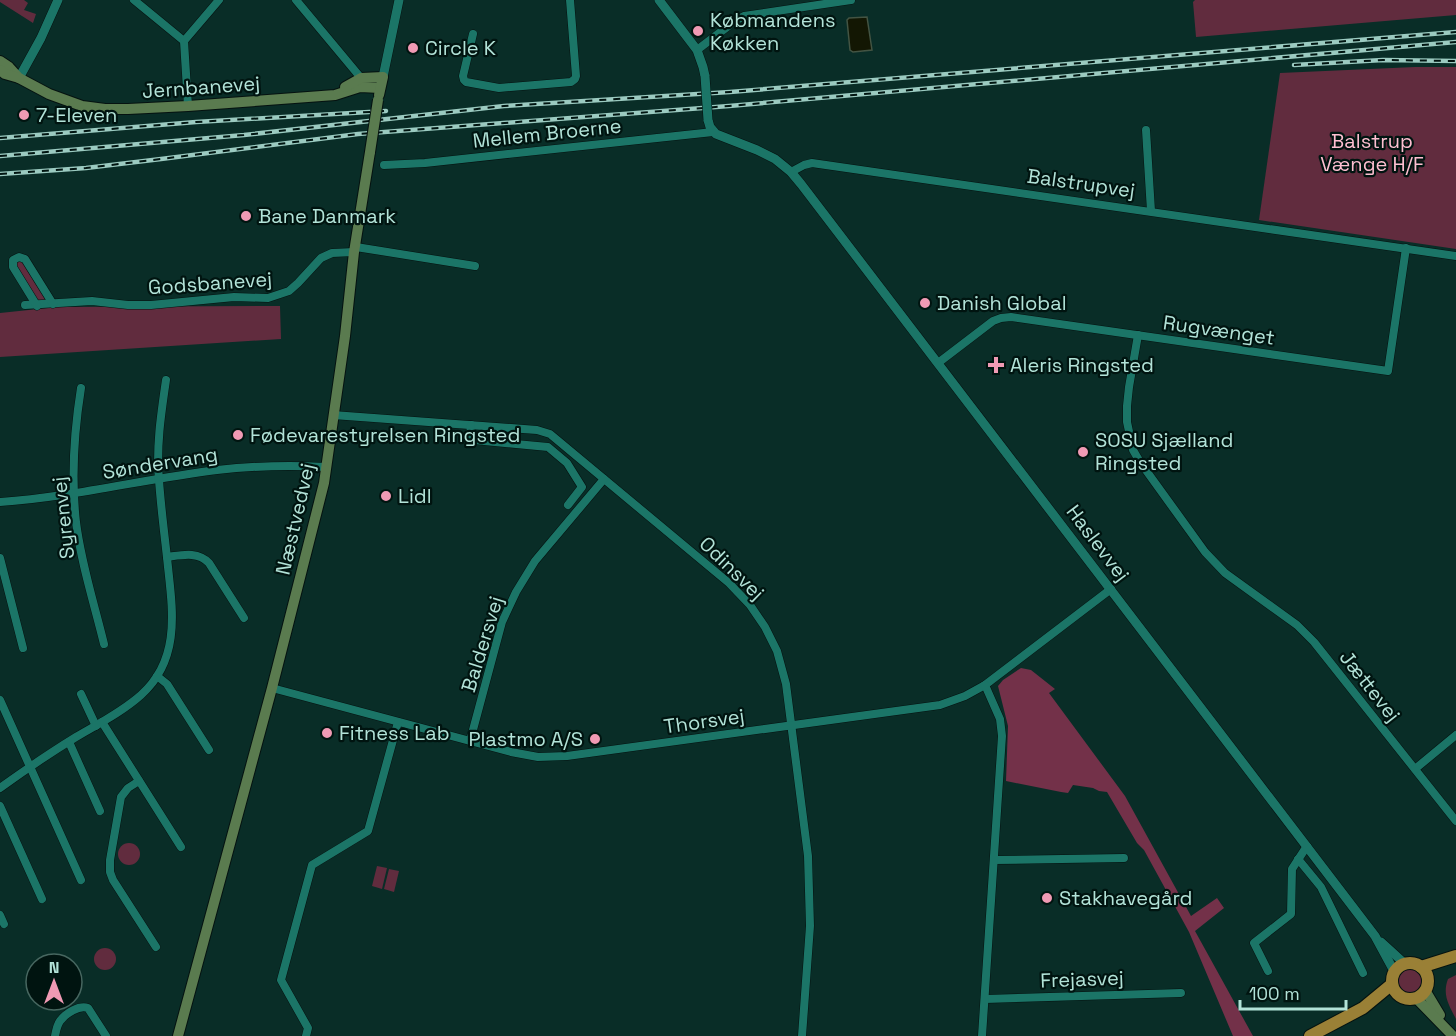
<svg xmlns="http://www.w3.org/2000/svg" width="1456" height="1036" font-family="'Space Grotesk',sans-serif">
<rect width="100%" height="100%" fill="#092d27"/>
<g fill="#612c3e">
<polygon points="0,0 24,0 28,3 24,10 36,14 33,23 0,2"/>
<polygon points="1195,0 1456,0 1456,15 1196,37 1193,2"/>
<polygon points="1415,67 1456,67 1456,249 1259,220 1280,73"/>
<polygon points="21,259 46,299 45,300 37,300 16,267 17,261"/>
<polygon points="280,306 281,339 0,357 0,313 57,307"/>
<circle cx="129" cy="854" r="11"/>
<polygon points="377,866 387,868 382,889 372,886"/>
<polygon points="389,869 399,871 394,892 384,889"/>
<circle cx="105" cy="959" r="11"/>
<circle cx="1410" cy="981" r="13"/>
<path d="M1456 975V1019C1449 1005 1442 995 1448 979Z"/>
</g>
<polygon fill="#733149" points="1021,668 1031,670 1055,689 1049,693 1125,796 1191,916 1217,898 1224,908 1195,931 1253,1036 1233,1036 1189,932 1144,850 1137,843 1107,792 1099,791 1093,788 1073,785 1068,793 1061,792 1006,781 1008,726 998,686 1003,680"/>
<polygon fill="#131703" stroke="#435443" stroke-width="1.5" points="867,17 872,50 853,52 850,50 847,20 849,18"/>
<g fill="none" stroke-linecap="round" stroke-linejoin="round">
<g stroke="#051210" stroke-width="9">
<g id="minor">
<polyline points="134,0 184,41"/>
<polyline points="296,0 361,78"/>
<polyline points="473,34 463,76 464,80 466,82 499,88 571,82 575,79 576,76 570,0"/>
<polyline points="697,50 735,21 744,16 851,0"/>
<polyline points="188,106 184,41 219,0"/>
<polyline points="1146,130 1151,211"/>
<polyline points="384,165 425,163 713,132"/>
<polyline points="791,172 804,165 812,163 1456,256"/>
<polyline points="356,247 475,266"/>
<polyline points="25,305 92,301 128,305 151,305 234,297 268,298 289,291 298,283 321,258 332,253 354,252"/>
<polyline points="37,306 13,267 13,260 19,257 25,259 53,304"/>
<polyline points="1138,335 1129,387 1127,406 1127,422 1133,450 1140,462 1205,552 1225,573 1297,625 1314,642 1456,821"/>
<polyline points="938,363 993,321 1001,318 1011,317 1388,371 1406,248"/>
<path d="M81 388C74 432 71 477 76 522 81 563 94 603 104 644"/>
<polyline points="333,415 537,430 550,434 729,583 750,605 765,627 777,651 786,684 808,856 810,926 802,1036"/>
<polyline points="471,425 470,436 474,440 548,447 567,463 582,487 568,505"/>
<path d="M0 502C73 497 144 479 217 470 253 466 289 465 326 467"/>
<path d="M167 557C182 555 198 551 209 563L244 618"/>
<polyline points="0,558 23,648"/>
<polyline points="157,676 167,684 209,750"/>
<polyline points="272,688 511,752 538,757 567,756 940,705 965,696 985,685 1111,589"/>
<polyline points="81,694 96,726"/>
<polyline points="0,700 81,880"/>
<polyline points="102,722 181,847"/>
<polyline points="470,741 502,622 516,592 535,561 604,479"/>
<polyline points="69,742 100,811"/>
<polyline points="1415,769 1456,735"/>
<polyline points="139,781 128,788 121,797 110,860 110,872 113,880 156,947"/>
<path d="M0 788C25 770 50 753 76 737 98 724 122 712 141 695 180 660 173 613 168 567 165 538 161 509 159 480 156 447 161 414 166 380"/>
<polyline points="0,806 42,899"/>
<polyline points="1298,859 1321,887 1363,973"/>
<polyline points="994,860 1124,858"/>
<polyline points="0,915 4,924"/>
<polyline points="1268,971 1254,943 1291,914 1292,869 1307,846"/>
<polyline points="985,999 1181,993"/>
<path d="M55 1036C56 1031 57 1025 60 1021 66 1013 79 1005 88 1008L106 1036"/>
<polyline points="306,1036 308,1028 281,980 312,865 368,831 398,722"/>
<polyline points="982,1036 1002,736 1000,719 985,685"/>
</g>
</g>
<g stroke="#051210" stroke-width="10">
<g id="tertiary">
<polyline points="659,0 697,50 703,67 705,76"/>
<polyline points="383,77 399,0"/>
<polyline points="19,78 41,38 58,0"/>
<polyline points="708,120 710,127 716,134 757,150 775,159 791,172 801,184 1375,936 1394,971"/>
<polyline points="1381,942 1404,963"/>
</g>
</g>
<g stroke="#051210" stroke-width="12">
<g id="secondary">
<polyline points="0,61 9,67 19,78 49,94 82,106 105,109 128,109 188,106 335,95 360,87 380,88"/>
<polyline points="0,70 5,74 19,78"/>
<polyline points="345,87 361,78 383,77 379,95"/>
<polyline points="1425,990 1440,1015"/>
<polyline points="1416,998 1453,1036"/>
<polyline points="178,1036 272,688 324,483 345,336 354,252 370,152"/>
</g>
</g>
<g stroke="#051210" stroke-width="14">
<g id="primary">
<circle cx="1410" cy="981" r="18"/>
<polyline points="1421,967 1456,956"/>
<polyline points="1310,1036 1363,1008 1392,984"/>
</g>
</g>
<use href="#minor" stroke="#1b7567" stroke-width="8"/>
<use href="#tertiary" stroke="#1b7567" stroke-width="9"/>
<use href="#secondary" stroke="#5a7b4f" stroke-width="10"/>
<use href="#primary" stroke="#9a8036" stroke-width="12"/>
<g stroke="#9bcac0" stroke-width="4.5">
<g id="rail">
<polyline points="1294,65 1383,60 1456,61"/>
<polyline points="0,138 196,122 386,111"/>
<polyline points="0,156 244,135 504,106 730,92 1456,32"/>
<polyline points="0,174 86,168 161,159 358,134 729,106 1456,42"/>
</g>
</g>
<use href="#rail" stroke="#001410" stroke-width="2" stroke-dasharray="7" stroke-linecap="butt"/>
<g stroke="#051210" stroke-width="10" stroke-linecap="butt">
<polyline id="tertiary-bridge" points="705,76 708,120"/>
</g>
<g stroke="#051210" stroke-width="12" stroke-linecap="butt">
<polyline id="secondary-bridge" points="370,152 378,100"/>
</g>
<use href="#tertiary-bridge" stroke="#1b7567" stroke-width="9"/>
<use href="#secondary-bridge" stroke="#5a7b4f" stroke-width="10"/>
</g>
<g fill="#f09ab4" stroke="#001410" stroke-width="2">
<circle cx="698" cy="31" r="6"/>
<circle cx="413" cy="48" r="6"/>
<circle cx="24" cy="115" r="6"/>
<circle cx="246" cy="216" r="6"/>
<circle cx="925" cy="303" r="6"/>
<path d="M993 356h6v6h6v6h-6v6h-6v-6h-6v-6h6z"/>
<circle cx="238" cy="435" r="6"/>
<circle cx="1083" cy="452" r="6"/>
<circle cx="386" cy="496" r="6"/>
<circle cx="327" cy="733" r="6"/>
<circle cx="595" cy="739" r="6"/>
<circle cx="1047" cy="898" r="6"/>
</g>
<g text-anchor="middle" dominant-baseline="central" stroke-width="4.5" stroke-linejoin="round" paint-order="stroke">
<g font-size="20" fill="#b2e3d8" stroke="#001410" text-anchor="start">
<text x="710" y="20">Købmandens<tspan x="710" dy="23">Køkken</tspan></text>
<text x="425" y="48">Circle K</text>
<text x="36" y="115">7-Eleven</text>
<text x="258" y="216">Bane Danmark</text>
<text x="937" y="303">Danish Global</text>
<text x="1010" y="365">Aleris Ringsted</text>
<text x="250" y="435">Fødevarestyrelsen Ringsted</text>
<text x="1095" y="440">SOSU Sjælland<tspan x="1095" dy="23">Ringsted</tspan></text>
<text x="398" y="496">Lidl</text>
<text x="339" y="733">Fitness Lab</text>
<text x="583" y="739" text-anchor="end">Plastmo A/S</text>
<text x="1059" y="898">Stakhavegård</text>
</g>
<g font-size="20" fill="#b2e3d8" stroke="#001410">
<text transform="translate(201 87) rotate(-4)">Jernbanevej</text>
<text transform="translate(547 133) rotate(-6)">Mellem Broerne</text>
<text transform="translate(1081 183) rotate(8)">Balstrupvej</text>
<text transform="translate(210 283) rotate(-4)">Godsbanevej</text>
<text transform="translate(1219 330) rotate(8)">Rugvænget</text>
<text transform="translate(160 463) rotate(-9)">Søndervang</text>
<text transform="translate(63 518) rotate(-96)">Syrenvej</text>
<text transform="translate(295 519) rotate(-77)">Næstvedvej</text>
<text transform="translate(1098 543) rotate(53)">Haslevvej</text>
<text transform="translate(732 568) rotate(44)">Odinsvej</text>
<text transform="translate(482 644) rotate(-73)">Baldersvej</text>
<text transform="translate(1370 686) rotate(52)">Jættevej</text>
<text transform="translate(704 721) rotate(-8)">Thorsvej</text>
<text transform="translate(1082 979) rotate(-2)">Frejasvej</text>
</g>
<g font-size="20" fill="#febfd1" stroke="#001410">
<text x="1372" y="141">Balstrup<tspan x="1372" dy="23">Vænge H/F</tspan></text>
</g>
</g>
<g transform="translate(54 982)"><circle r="28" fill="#001410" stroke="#476760" stroke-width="1.5"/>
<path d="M0-4.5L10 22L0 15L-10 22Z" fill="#f09ab4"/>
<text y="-9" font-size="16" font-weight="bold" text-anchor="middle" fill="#b2e3d8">N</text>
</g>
<path d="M1240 1000v9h106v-9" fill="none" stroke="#b2e3d8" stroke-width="3"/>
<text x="1249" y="1000" font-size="18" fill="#b2e3d8" stroke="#001410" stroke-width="4.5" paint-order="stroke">100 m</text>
</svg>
